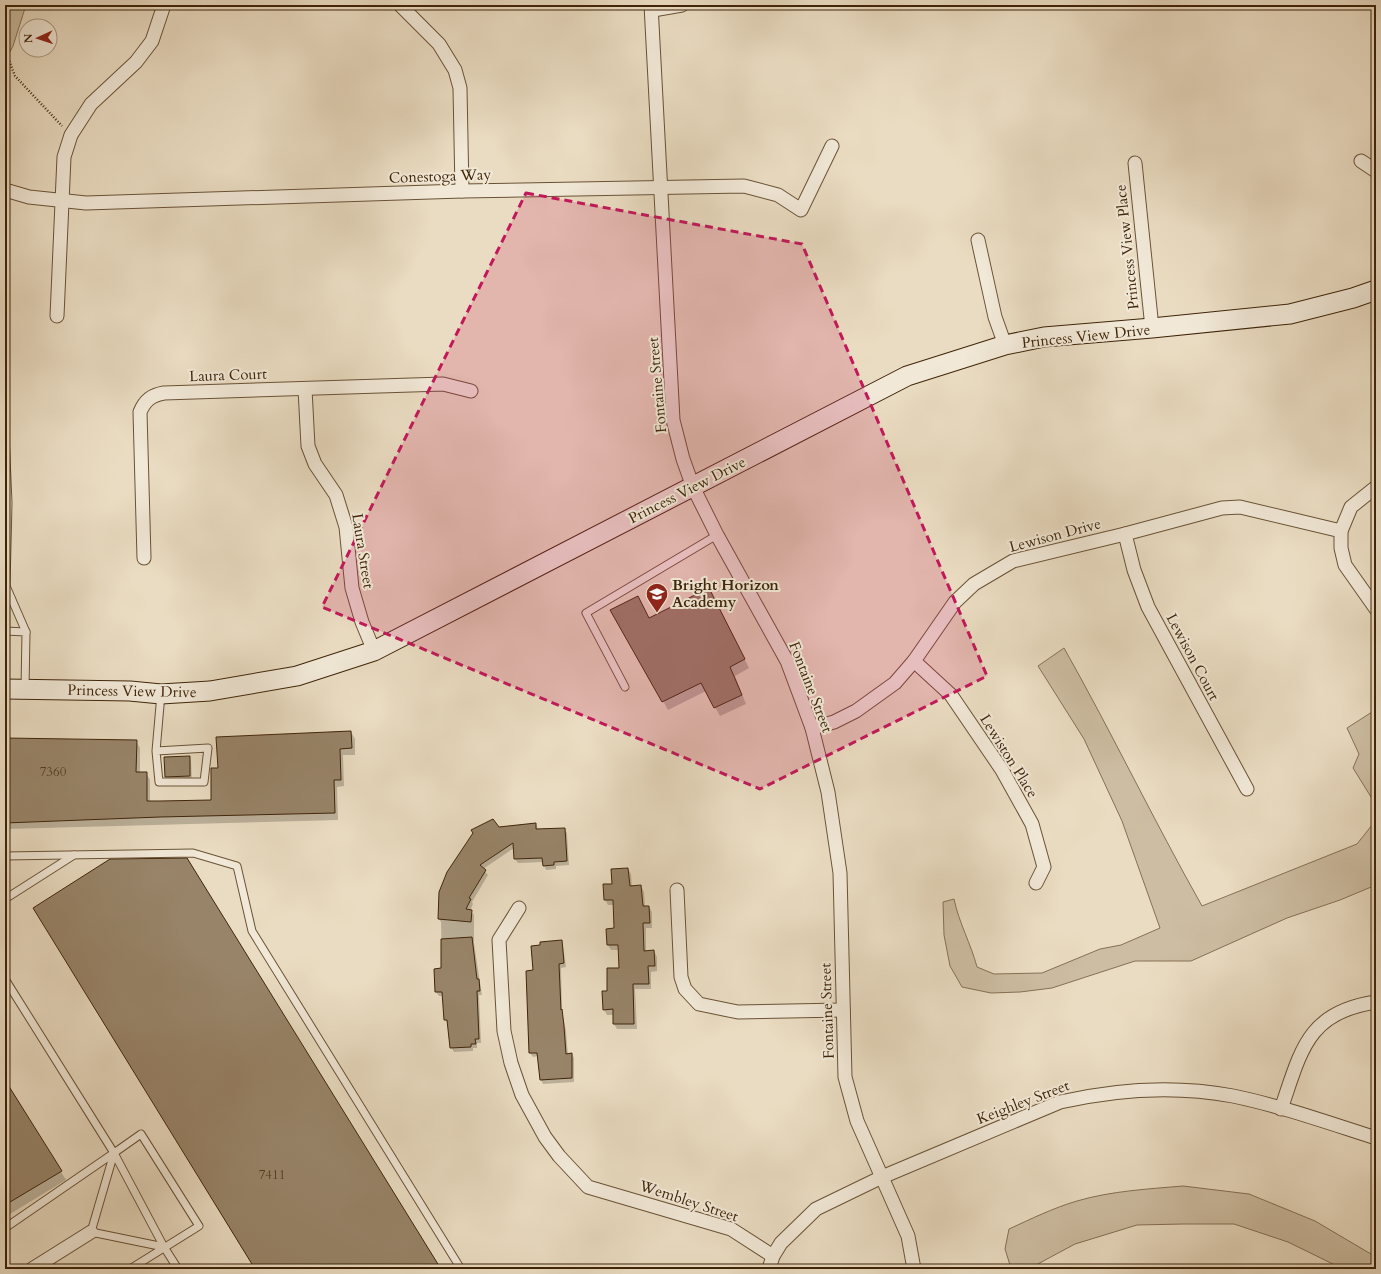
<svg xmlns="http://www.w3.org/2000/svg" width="1381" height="1274" font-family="Cardo,serif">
<rect width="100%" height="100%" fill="#eadcc2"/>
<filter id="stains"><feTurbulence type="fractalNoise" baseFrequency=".005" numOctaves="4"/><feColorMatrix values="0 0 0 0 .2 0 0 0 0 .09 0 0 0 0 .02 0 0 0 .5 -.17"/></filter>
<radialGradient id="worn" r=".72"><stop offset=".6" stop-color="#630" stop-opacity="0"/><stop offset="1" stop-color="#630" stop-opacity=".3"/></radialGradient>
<g fill="#cdbda2" stroke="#867055">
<polygon points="5,5 26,5 13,46 5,61"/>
<path d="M1064 648C1112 733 1154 821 1202 906L1357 844 1376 820V885L1340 900 1287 918 1191 961H1135L1052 988 1020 992 991 993 962 987 950 966 944 935 943 902 954 899C959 923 971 944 977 967L994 974 1042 973 1100 949 1121 945 1160 928 1122 821 1084 739 1038 666Z"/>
<polygon points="1372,712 1376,713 1376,805 1353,768 1359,754 1347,728"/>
<path d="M1183 1186 1249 1194 1315 1221 1376 1257V1269H1343L1288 1242 1234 1224H1183L1137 1225 1075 1244 1034 1266 1010 1265 1005 1249 1009 1229C1031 1219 1053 1208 1077 1201 1111 1191 1148 1189 1183 1186Z"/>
</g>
<g fill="#0003">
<polygon points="714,598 749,668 735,676 746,704 720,716 706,691 668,710 612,610 649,619"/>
<polygon points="351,732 355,739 355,755 343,755 344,786 337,787 338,820 5,829 5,739 136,741 140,748 140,773 146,773 150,780 150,802 212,801 219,769"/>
<polygon points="189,757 191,761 192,780 168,781 166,777"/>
<polygon points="536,824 538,830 564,829 567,833 569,865 556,866 556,869 546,870 543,862 518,863 515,859 514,848 483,869 488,875 472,902 473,904 470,911 474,915 474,943 482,995 479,995 481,1043 477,1043 477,1048 473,1048 473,1051 454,1052 451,1047 449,1024 445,1020 444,996 439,996 436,992 435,970 442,969 441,922 439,919 498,828"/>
<polygon points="628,869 631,874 632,887 641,886 644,892 645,907 649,907 652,912 652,928 646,928 646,952 654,951 657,957 657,971 651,972 651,989 635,989 637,1029 617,1029 614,1024 614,1015 607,1015 604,1009 608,992 620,969 619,950 611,950 608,945 615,929 614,905 608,905 605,900 604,885 613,885"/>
<polygon points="561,941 563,945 566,967 561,968 562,1012 566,1031 568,1055 572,1054 574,1058 574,1082 543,1084 541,1080 538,1056 533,1057 530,1053"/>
<polygon points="5,1082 66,1180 5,1217"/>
</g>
<g fill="#988469" stroke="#3f2408">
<polygon points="709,588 745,659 730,667 742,695 714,708 701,683 662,702 610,610 638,596 649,618"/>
<polygon points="351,731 352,748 340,749 341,780 334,780 335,813 160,817 5,823 5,738 137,740 136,772 147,772 147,801 160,801 211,800 211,768 218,768 216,737"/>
<polygon points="190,756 190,776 165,777 164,757"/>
<polygon points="493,819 499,827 536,823 536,829 565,828 567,861 554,862 554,865 543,866 542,858 514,859 513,843 480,865 486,870 469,898 471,899 466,909 472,910 471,922 438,919 439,892 447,872 473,833 471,830"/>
<polygon points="187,858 441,1269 255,1269 33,908 110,859"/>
<polygon points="628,868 630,886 641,885 643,906 649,906 650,923 643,923 644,951 654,950 655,966 648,966 649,984 633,984 634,1024 613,1024 613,1009 603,1010 602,991 607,991 607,968 619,968 618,945 607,945 606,929 614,928 613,900 604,900 603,884 612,884 611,869"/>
<polygon points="472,937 477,979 479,979 480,991 477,991 479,1039 475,1039 476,1044 471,1044 471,1047 450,1048 447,1020 444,1020 442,992 435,992 434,969 441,968 441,939"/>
<polygon points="562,940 564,963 559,964 561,1010 562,1009 564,1026 566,1054 572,1053 572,1078 540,1080 537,1053 529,1053 526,971 533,970 531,946 540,945 540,942"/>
<polygon points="5,1080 62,1171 5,1205"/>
</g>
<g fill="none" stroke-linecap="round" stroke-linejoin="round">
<g stroke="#6a5236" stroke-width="9">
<g id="lane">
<polyline points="5,434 8,503 6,586 26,632"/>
<polyline points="5,631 26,632 25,689"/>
<polyline points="625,687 586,613 717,535"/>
<polyline points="156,751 159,782 204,782 208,748 156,751 161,694"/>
<polyline points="5,856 193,853 237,866 252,931 461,1269"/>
<polyline points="5,899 74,855"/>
<polyline points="5,979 114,1153 5,1228"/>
<polyline points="114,1153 164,1247 178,1269"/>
<polyline points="130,1269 199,1226 141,1134 114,1153 91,1232 164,1247"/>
</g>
</g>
<g stroke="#6a5236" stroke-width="15">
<g id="street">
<polyline points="400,5 439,44 455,70 460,88 462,191"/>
<polyline points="651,5 673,420 683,459 693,487 717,535 787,661 812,728 828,792 840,873 845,1077 857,1121 908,1236 914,1269"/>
<polyline points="653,10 682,5"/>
<polyline points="1361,161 1376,171"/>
<polyline points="1135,163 1152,328"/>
<polyline points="5,190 29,197 86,203 462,191 744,186 778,195 801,210 832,146"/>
<polyline points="978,240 995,317 1005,345"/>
<polyline points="57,316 64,157 71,135 91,104 136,62 152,41 164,5"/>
<polyline points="305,389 308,446 315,464 336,495 346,527 352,588 362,622 374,651"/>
<polyline points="1376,487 1351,507 1341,531 1341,548 1345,565 1376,609"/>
<polyline points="1125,534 1134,570 1148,607 1247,789"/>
<path d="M144 558 140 412C145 400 152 395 164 393L443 384 471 391"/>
<polyline points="914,661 951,695 1002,770 1032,824 1044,867 1036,883"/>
<polyline points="812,728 834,722 856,711 895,683 914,661 955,602 974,584 1013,561 1125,534 1222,508 1240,507 1341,531"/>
<polyline points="677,890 681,977 685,989 699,1004 738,1012 843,1010"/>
<polyline points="519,908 499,940 504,1031 511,1063 522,1095 545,1137 559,1156 588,1187 731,1229 773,1256"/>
<path d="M1281 1109C1301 1051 1307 1012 1376 1002"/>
<polyline points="32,1269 91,1232"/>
<path d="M769 1269 773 1256 781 1243 816 1209 882 1177 1060 1102C1117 1089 1175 1085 1233 1096 1281 1106 1329 1123 1376 1138"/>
</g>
</g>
<g stroke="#3f2408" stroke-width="21">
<polyline id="secondary" points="5,689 130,691 161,694 210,691 297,676 374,651 907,376 1005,345 1044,337 1152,328 1290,314 1353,298 1376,290"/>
</g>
<polyline stroke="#3f2408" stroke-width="2.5" stroke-dasharray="1 2" stroke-linecap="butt" points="5,50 15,76 62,126"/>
<use href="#lane" stroke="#f1e8d7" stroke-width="7"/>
<use href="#street" stroke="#f1e8d7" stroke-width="13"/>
<use href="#secondary" stroke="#f1e8d7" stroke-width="19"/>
</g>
<path fill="#c2185b" fill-opacity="0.2" stroke="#c2185b" stroke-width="3" stroke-dasharray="8 5" stroke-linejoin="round" d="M526 193 802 244 987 676 760 789 322 607Z"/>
<defs>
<g id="school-pin" transform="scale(1.15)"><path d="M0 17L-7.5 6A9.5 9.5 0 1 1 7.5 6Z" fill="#8f2418" stroke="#f1e8d7"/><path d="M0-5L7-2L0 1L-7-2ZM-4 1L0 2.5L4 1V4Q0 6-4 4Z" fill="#fff"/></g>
</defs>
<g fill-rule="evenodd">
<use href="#school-pin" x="657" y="594"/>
</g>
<g text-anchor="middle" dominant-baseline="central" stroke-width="4" stroke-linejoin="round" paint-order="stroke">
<g font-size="13" fill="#553c20">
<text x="53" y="772">7360</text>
<text x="272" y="1175">7411</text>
</g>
<g font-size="15" fill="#3f2408" stroke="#f1e8d7">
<text transform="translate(440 176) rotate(-2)">Conestoga Way</text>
<text transform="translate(1127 247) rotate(-96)">Princess View Place</text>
<text transform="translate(1086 336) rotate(-6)">Princess View Drive</text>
<text transform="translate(228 375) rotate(-2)">Laura Court</text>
<text transform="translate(657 385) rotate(-95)">Fontaine Street</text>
<text transform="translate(687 490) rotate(-27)">Princess View Drive</text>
<text transform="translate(1055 535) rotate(-15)">Lewison Drive</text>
<text transform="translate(363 551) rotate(81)">Laura Street</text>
<text transform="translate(1193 657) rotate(62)">Lewison Court</text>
<text transform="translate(811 687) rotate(69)">Fontaine Street</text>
<text transform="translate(132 691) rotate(1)">Princess View Drive</text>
<text transform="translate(1009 756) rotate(58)">Lewiston Place</text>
<text transform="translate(827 1011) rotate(-92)">Fontaine Street</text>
<text transform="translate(1023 1102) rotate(-21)">Keighley Street</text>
<text transform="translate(689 1201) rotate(18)">Wembley Street</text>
</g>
<g font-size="15" font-weight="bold" fill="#3f2408" stroke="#f1e8d7" text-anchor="start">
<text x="672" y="585">Bright Horizon<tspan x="672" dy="17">Academy</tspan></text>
</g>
</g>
<rect width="1381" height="1274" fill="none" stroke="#eadcc2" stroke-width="20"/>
<rect x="6" y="6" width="1369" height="1262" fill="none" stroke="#3f2408" stroke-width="2"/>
<rect x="10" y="10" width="1361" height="1254" fill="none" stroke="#3f2408"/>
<g transform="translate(38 38) rotate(267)"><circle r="19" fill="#f1e8d7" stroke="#aa9a84"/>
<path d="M0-3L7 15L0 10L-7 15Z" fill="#8f2418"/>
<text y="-6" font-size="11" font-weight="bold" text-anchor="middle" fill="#3f2408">N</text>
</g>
<rect width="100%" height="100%" filter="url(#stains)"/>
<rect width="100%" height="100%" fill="url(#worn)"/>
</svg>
